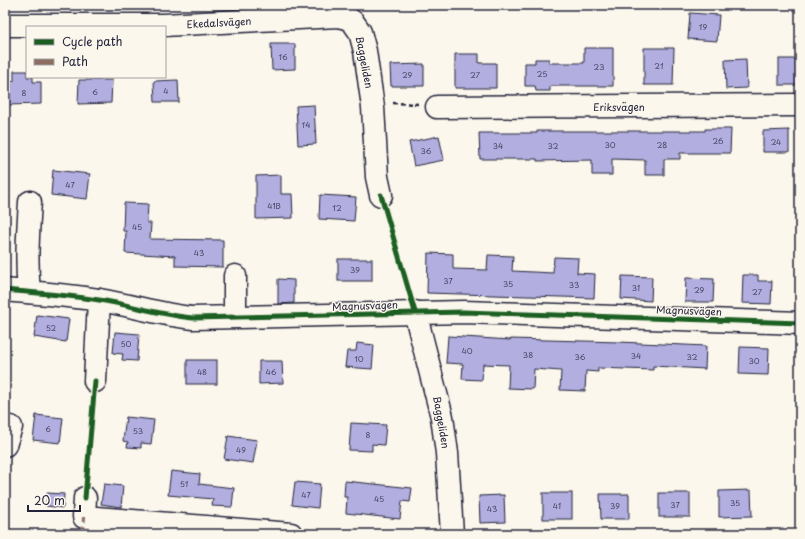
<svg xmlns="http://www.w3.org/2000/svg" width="805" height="539" font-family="'Playpen Sans',sans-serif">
<rect width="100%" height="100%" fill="#fbf7ec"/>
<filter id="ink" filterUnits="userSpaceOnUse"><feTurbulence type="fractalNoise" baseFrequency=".025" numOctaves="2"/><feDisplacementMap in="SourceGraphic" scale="8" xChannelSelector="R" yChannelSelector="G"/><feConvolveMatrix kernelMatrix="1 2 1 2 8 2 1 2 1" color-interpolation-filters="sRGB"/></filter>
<g filter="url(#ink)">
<g fill="#b2afe0" stroke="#22223b">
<polygon points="690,13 719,15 717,41 688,39"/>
<polygon points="271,44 295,44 295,69 272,70"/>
<polygon points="584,48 613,48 613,86 550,86 550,91 536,91 535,86 525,86 525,63 535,63 535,59 549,59 549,63 584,63"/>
<polygon points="644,48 674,48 673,85 644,85"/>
<polygon points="455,54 479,54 479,63 496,63 496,88 455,88"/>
<polygon points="746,59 747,88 726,89 725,60"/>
<rect x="779" y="59" width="21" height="26"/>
<polygon points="424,64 424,86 391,86 390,65"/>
<polygon points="14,71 27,71 27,77 33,77 33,82 41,82 41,104 7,105 7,82 14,81"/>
<polygon points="79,80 112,80 111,103 78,104"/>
<polygon points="178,80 179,102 155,102 154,81"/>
<polygon points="314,105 316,144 298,145 296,106"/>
<polygon points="705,129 731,129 730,153 680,153 680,159 664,159 664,175 645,175 645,160 612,159 612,175 592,175 592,160 537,161 537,159 480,159 479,133 537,133 537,131 705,131"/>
<polygon points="789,130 789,152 763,152 763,131"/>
<polygon points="439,136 444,160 414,166 409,142"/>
<polygon points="53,170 90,174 87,199 51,195"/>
<polygon points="281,175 281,194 292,194 293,218 256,219 256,176"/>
<polygon points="320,195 356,197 354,221 319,219"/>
<polygon points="124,203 148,204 147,223 151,223 150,239 223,240 223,267 175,266 175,256 125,253 126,231 123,231"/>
<polygon points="428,253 453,254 453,269 487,270 488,255 513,256 512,271 553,273 554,257 578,258 577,273 595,274 594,298 427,293"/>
<rect x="338" y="259" width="34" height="22"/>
<polygon points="743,275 758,275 758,281 772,281 771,304 742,303"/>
<polygon points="622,276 652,277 651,301 621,299"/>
<polygon points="686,278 714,279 713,302 685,302"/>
<polygon points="278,279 294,280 294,303 278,304"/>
<polygon points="37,315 69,319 66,342 34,337"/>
<polygon points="115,332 139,334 137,361 122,360 123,354 113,353"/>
<polygon points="448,336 510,340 511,339 619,342 706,346 705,369 653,366 653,370 598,368 598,372 586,371 585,391 560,390 561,371 534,369 533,389 508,388 509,365 483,364 482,380 462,379 463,364 446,363"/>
<polygon points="357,343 374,345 372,369 345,367 347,351 356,351"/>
<polygon points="740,347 769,348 768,375 739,374"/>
<rect x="187" y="360" width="30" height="24"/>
<polygon points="259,361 282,361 283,383 259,384"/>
<polygon points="36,415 63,418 60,443 33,440"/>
<polygon points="126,417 154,420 151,444 141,443 141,448 127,447 128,442 123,441"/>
<polygon points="351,423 386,425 384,445 372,444 372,451 349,450"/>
<polygon points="228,436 257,440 253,463 224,459"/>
<polygon points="171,471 200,474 199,484 234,488 232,507 212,506 213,499 168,495"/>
<polygon points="345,481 412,488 410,502 402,501 400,519 346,513 347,497 344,497"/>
<polygon points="295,482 320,484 318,508 292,505"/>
<polygon points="104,484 123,486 121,507 101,504"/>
<polygon points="751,490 752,516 719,517 719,491"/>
<polygon points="47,493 64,494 63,508 46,506"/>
<rect x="543" y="493" width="29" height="26"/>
<rect x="659" y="493" width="31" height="24"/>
<polygon points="600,494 629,494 629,519 601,519"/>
<polygon points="504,495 505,522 480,523 479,496"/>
</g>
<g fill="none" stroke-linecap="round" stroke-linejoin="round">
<g stroke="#22223b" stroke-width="25">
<g id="minor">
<polyline points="5,25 163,25 338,16 347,18 353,22 360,32 365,51 373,107 377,177 381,195"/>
<polyline points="437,107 800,105"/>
<polyline points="235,276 235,317"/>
<path d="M5 290C36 293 68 295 99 300 131 305 161 315 193 318L464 312 800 323"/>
<path d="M29 292C26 262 28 232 30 202"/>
<polyline points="415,312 442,417 447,453 452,534"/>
<polyline points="95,381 99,300"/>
<polyline points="5,445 11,427"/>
<polyline points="85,498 84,517 291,534"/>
</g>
</g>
<polyline stroke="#22223b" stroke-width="2.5" stroke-dasharray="4 3" stroke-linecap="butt" points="393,103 420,104"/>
<use href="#minor" stroke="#fbf7ec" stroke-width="22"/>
<polyline stroke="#8d6e63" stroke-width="4" stroke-dasharray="8 4" stroke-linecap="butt" points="83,534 84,517"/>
<g stroke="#fbf7ec" stroke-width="8">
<g id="cycleway">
<polyline points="381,195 415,312"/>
<path d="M5 290C36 293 68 295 99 300 131 305 161 315 193 318L464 312 800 323"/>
<polyline points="85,498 95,381"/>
</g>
</g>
<use href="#cycleway" stroke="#1b5e20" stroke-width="5"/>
</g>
</g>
<g text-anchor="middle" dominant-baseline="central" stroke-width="3" stroke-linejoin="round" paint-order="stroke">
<g font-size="8" fill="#464564">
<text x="703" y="27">19</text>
<text x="283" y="57">16</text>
<text x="659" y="66">21</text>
<text x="599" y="67">23</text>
<text x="542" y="74">25</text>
<text x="407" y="75">29</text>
<text x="475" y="75">27</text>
<text x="166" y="91">4</text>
<text x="95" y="92">6</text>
<text x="24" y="93">8</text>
<text x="306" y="125">14</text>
<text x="718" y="141">26</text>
<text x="776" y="142">24</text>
<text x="610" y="145">30</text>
<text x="662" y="145">28</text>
<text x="498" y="146">34</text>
<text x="553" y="146">32</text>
<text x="426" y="151">36</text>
<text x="70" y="185">47</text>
<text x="274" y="206">41B</text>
<text x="337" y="208">12</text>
<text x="137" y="227">45</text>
<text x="199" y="253">43</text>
<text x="355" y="270">39</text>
<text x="448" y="281">37</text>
<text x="508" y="284">35</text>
<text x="574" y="285">33</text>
<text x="636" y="288">31</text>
<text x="699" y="290">29</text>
<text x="757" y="292">27</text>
<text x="51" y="328">52</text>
<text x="126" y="344">50</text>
<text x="467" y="351">40</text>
<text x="528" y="355">38</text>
<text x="636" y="356">34</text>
<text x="580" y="357">36</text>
<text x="692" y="357">32</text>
<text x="359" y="359">10</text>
<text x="754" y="361">30</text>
<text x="202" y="372">48</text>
<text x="271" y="372">46</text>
<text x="48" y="429">6</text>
<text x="138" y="431">53</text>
<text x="368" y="435">8</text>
<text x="241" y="450">49</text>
<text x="184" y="484">51</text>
<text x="306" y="495">47</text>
<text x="379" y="499">45</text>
<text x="735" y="503">35</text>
<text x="675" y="505">37</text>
<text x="557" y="506">41</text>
<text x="615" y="506">39</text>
<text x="492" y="509">43</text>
</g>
<g font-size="10" fill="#22223b" stroke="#fbf7ec">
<text transform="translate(219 22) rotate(-3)">Ekedalsvägen</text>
<text transform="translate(365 62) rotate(79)">Baggeliden</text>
<text x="619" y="106">Eriksvägen</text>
<text transform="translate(365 305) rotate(-2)">Magnusvägen</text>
<text transform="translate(689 310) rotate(2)">Magnusvägen</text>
<text transform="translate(442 422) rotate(80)">Baggeliden</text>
</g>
</g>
<rect width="805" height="539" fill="none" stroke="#fbf7ec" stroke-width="20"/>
<rect x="10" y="10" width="785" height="519" fill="none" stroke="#22223b" stroke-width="1.5" filter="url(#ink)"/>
<rect x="26" y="26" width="140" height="52" fill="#fbf7ec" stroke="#a4a2a5"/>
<rect x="34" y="39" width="20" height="6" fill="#1b5e20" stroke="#a4a2a5"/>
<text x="62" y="46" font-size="12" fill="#22223b">Cycle path</text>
<rect x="34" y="59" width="20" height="6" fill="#8d6e63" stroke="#a4a2a5"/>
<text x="62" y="66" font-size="12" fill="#22223b">Path</text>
<path d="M28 505v6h52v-6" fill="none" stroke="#22223b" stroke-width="2"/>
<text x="34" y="505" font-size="12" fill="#22223b" stroke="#fbf7ec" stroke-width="3" paint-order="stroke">20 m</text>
</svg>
